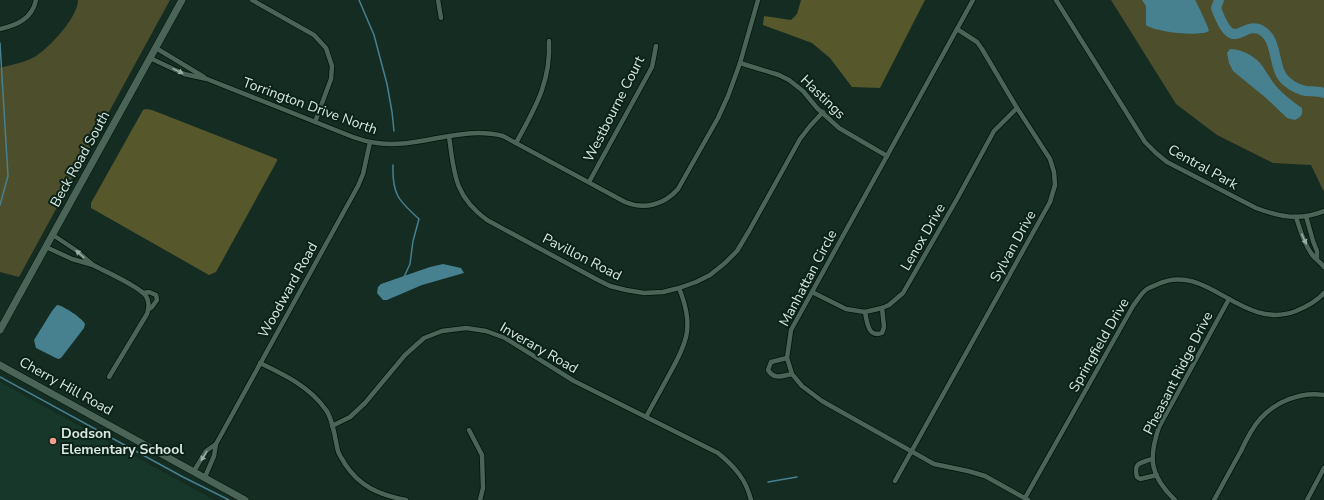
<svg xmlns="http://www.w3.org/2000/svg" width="1324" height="500" font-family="'Nunito Sans',sans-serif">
<rect width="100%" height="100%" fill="#142c22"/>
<polygon fill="#17372a" points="0,382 214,500 0,500"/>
<g fill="#4c4e2c">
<path d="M78 0H170L19 277 0 272V68C10 65 27 62 36 56 50 47 78 17 78 0Z"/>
<polygon points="1111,0 1324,0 1324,192 1311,165 1273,163 1217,135 1176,104"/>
</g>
<g fill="#56582c">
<polygon points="801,0 925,0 880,88 852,87 830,58 812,43 763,25 764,16 791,20 797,14"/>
<polygon points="146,109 152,110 277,159 277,161 216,272 209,275 91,208 91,203 143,110"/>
</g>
<g fill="#47808f">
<path d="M1142 0H1195C1197 3 1209 28 1209 31 1200 37 1155 32 1146 25V6Z"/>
<path d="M1230 49C1240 49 1253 55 1260 63 1266 70 1270 79 1276 86 1284 95 1292 101 1302 108 1303 115 1301 117 1295 120L1287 118 1266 98 1233 71 1229 63 1227 53Z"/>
<polygon points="443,264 461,268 464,273 422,285 387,300 383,300 377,293 378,287 381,284 430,267"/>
<path d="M57 305C64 306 82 318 85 324L84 328 61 358 58 359 36 348 34 340 52 311Z"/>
</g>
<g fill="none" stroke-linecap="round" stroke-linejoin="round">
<g stroke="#47808f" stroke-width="1.5">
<polyline points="359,0 374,35 387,84 392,112 394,131"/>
<polyline points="0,43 8,176 0,205"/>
<path d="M393 165C392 194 398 200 419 219L413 241 410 264 404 277"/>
<polyline points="0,377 183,477 229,500"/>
<polyline points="768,482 797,477"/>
</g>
<path stroke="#47808f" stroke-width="10" d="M1219 0 1216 8C1234 57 1241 20 1261 30 1279 40 1272 69 1286 81 1292 86 1299 90 1306 91 1312 91 1318 91 1324 93"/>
<g stroke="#00140b" stroke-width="6">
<g id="minor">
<polyline points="252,0 314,35 326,48 332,66 331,79 315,122"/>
<polyline points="438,0 441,18"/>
<polyline points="973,0 791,330 787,358 792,374 802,386 822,401 934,464 968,471 985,476 1028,500"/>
<path d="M1056 0 1145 142 1156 153 1167 162 1256 208C1280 217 1299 221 1324 211"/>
<path d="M0 29C17 25 32 19 36 0"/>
<polyline points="156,48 204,77"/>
<path d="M150 58 184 74 207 79 353 137C361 140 369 142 377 143 419 149 460 125 503 136L625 202C644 210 664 205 678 189L718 118 728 96 740 63 758 0"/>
<polyline points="740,63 779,75 789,80 803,91 817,108 839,128 887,156"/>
<path d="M449 136C454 173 454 196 487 220L596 279 610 286 626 290 644 293 663 292 679 288 696 282 710 275 725 263 737 251 749 231 800 139 810 126 823 112"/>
<path d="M516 143C535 108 551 82 549 41"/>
<polyline points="589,182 652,67 656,46"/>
<polyline points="1306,216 1313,241 1317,251 1317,258"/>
<path d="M1296 217C1300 229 1303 242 1311 253 1314 258 1320 262 1324 267"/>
<polyline points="46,247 72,259 93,265 77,251 53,235"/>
<path d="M93 265C104 271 139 286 146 296 149 301 149 308 147 314L109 377"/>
<polyline points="812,292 846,309 865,312 882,308 889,305 903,293 957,199 994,131 1017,108"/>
<polyline points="143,293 149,292 156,295 157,300 152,307 148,310"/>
<path d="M865 312C867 322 868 338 882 333L884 327 882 308"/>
<path d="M787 358 771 362 768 370C774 380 782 376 792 374"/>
<path d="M260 363C285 375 310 387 326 410 333 419 335 439 338 451 339 455 343 460 345 464 360 487 380 495 406 500"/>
<path d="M646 417C654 402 662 388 670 373 688 341 694 325 679 288"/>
<path d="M332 426 350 417 365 403 405 355 424 338 442 331 466 328 486 331 505 338 574 381 718 453C734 466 746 479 751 500"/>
<polyline points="469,430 482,455 483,488 480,500"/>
<path d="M1152 459C1141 463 1133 462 1137 477L1140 479 1157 475"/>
<polyline points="194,471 206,451 216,444"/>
<polyline points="205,477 214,456 216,444 358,186 363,174 370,142"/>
<polyline points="895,481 1050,202 1055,185 1054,172 1050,159 1017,108 982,49 977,42 957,29"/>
<path d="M1025 498 1133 306C1137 301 1141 293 1147 289 1150 287 1154 286 1158 284 1207 261 1242 332 1296 311 1306 307 1317 301 1324 293"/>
<path d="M1175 500C1150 476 1148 459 1159 427L1229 299"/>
<path d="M1214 500C1223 484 1232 467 1241 451 1246 440 1252 428 1260 419 1275 402 1301 391 1324 395"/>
<polyline points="1307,500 1324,468"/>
</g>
</g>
<g stroke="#00140b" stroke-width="8">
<g id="secondary">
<polyline points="0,330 182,0"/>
<polyline points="0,365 245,500"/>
</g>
</g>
<use href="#minor" stroke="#4b6458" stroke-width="4.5"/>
<use href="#secondary" stroke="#4b6458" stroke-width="7"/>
</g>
<defs><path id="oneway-solid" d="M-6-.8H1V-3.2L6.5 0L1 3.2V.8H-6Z"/></defs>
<g fill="#9aada3">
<use href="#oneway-solid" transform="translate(178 71) rotate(26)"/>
<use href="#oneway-solid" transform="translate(1304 239) rotate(65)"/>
<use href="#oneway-solid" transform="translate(80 254) rotate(-138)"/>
<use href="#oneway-solid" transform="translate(204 456) rotate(122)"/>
</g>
<circle fill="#f49d8d" stroke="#0a2218" stroke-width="1.5" cx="53" cy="441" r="4"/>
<g text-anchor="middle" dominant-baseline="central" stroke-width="4" stroke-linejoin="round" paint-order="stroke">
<g font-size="14" fill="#dae8e1" stroke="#0a2218">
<text transform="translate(823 97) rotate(44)">Hastings</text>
<text transform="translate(310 106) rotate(20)">Torrington Drive North</text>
<text transform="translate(614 109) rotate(-63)">Westbourne Court</text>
<text transform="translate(80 159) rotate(-61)">Beck Road South</text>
<text transform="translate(1203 167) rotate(29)">Central Park</text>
<text transform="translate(923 237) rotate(-60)">Lenox Drive</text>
<text transform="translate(1013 246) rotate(-61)">Sylvan Drive</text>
<text transform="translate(582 257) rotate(27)">Pavillon Road</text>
<text transform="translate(808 278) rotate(-62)">Manhattan Circle</text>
<text transform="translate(288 290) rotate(-61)">Woodward Road</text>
<text transform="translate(1099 345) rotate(-60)">Springfield Drive</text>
<text transform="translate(539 348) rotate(30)">Inverary Road</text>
<text transform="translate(1178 373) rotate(-63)">Pheasant Ridge Drive</text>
<text transform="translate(66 386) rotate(29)">Cherry Hill Road</text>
</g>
<g font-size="14" font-weight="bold" fill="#dae8e1" stroke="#0a2218" text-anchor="start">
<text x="61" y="433">Dodson<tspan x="61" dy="16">Elementary School</tspan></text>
</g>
</g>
</svg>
